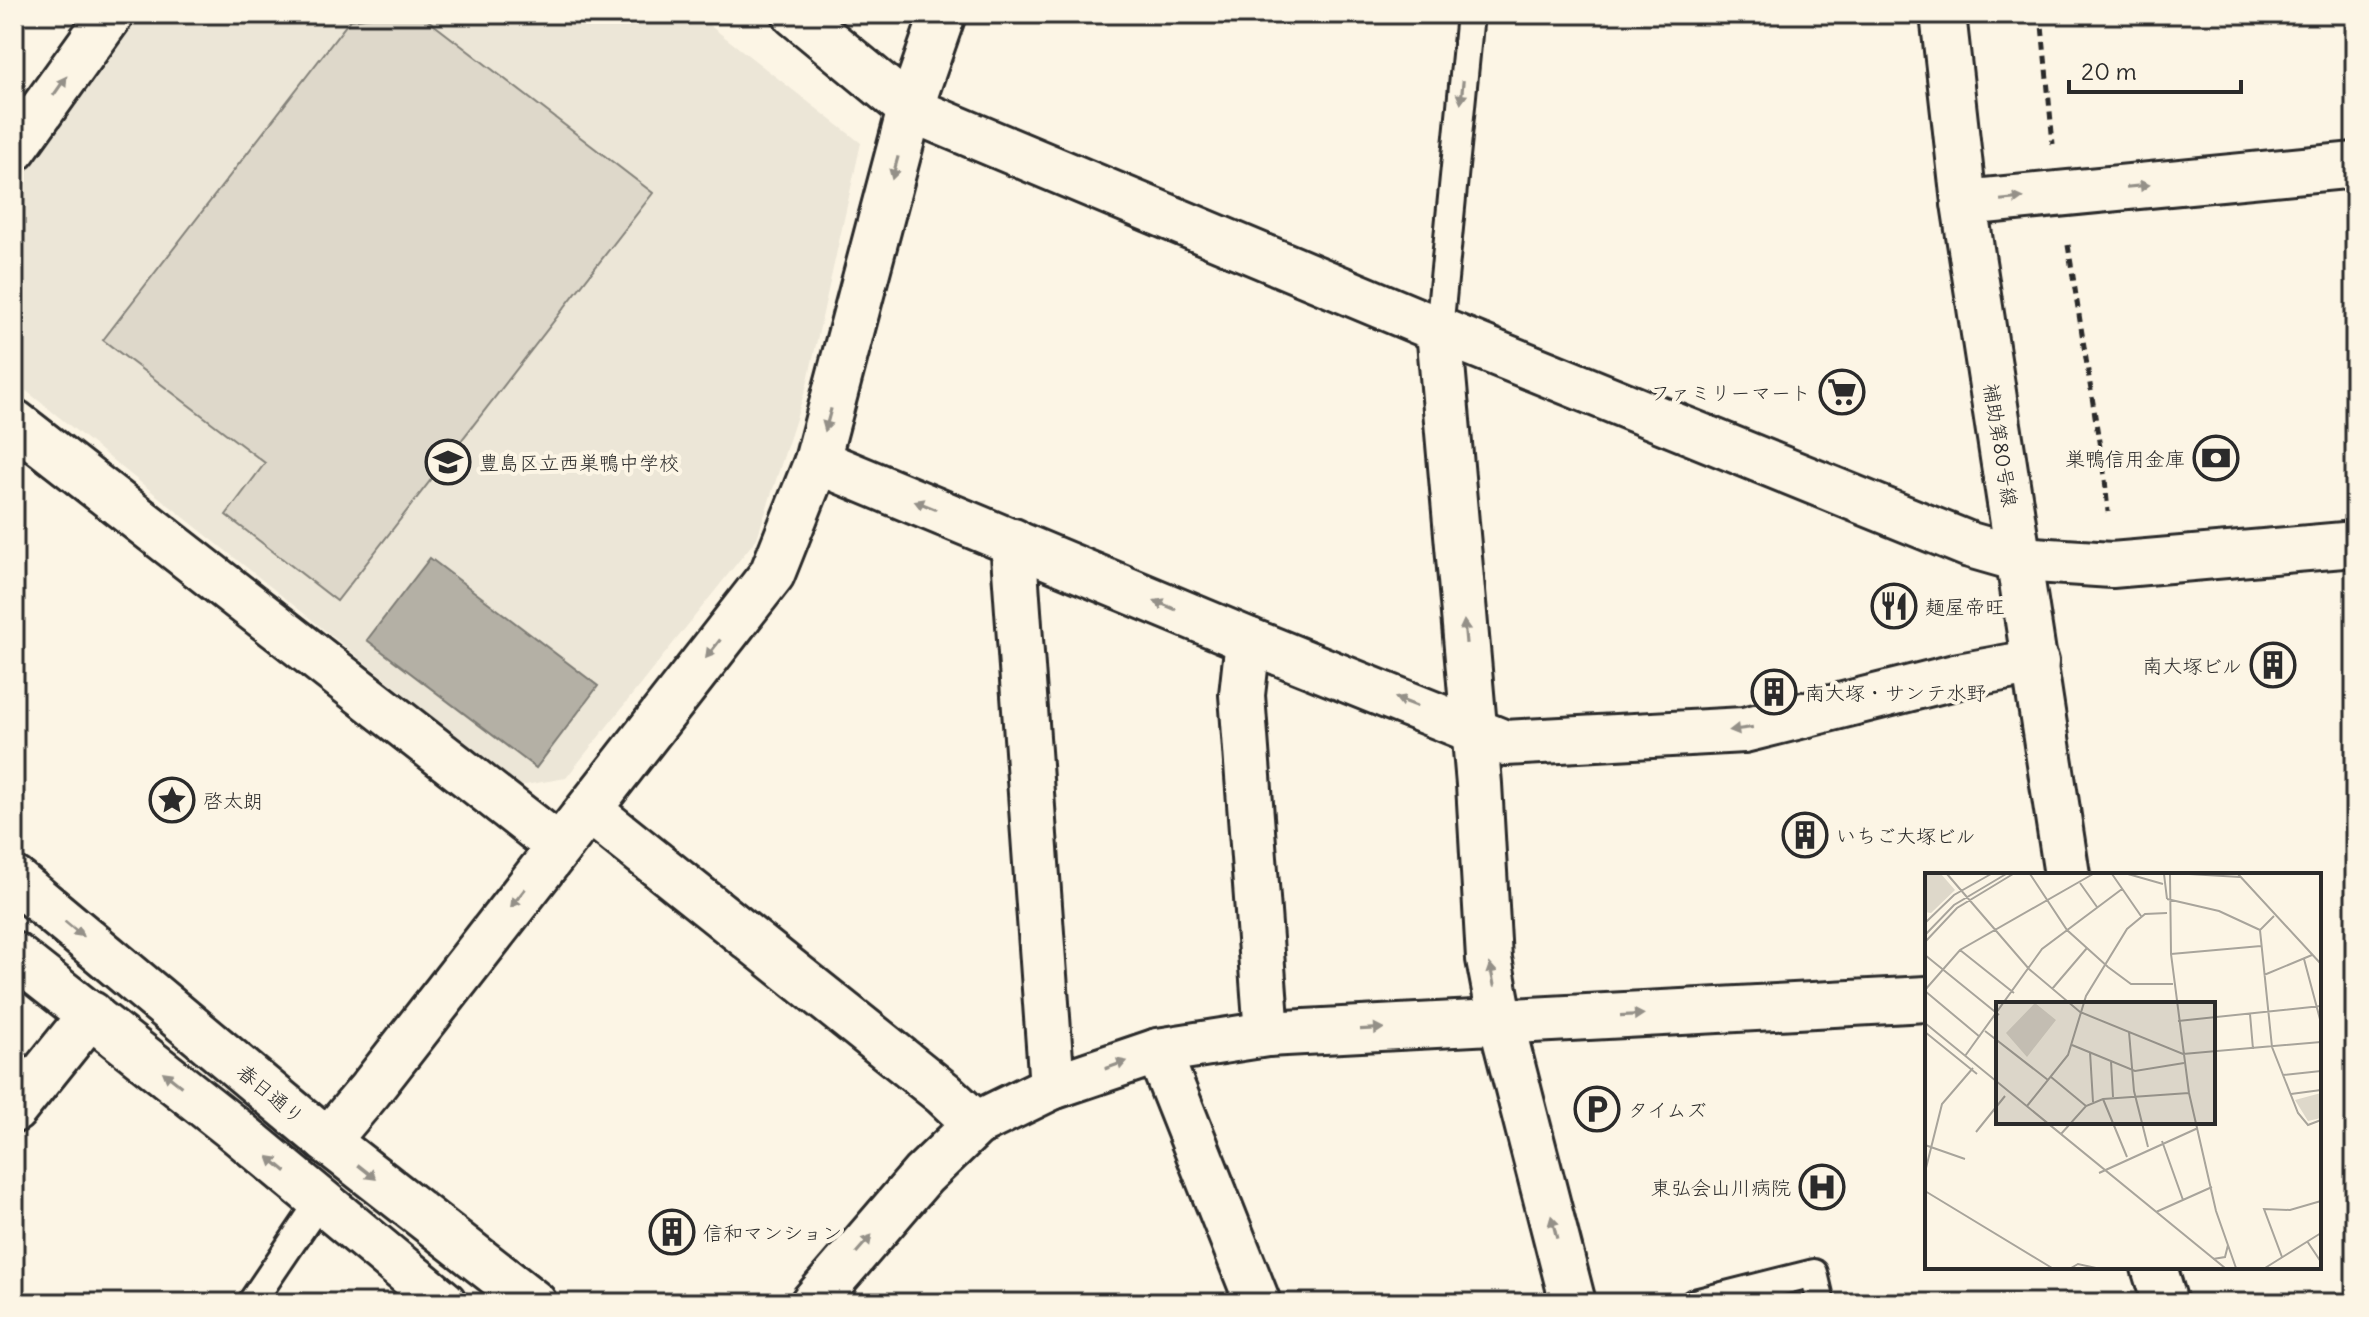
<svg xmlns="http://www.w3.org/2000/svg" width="2369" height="1317" font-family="Delius,'Klee One',sans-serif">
<rect width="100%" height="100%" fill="#fcf5e5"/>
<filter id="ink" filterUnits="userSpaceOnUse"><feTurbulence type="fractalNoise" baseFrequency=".0125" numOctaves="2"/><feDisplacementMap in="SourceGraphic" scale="16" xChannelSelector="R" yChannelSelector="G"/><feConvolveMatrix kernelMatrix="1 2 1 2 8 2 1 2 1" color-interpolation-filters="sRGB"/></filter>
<g filter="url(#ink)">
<polygon fill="#ece6d7" points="134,14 695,14 861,143 807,385 757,538 566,778 519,786 14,381 14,182"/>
<polygon fill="#ded8ca" stroke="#84827a" stroke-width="2" points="394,14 420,14 653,193 337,601 226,515 265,463 103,340 350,20"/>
<polygon fill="#b4b0a5" stroke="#7d7b74" stroke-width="2" points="430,558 598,686 536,768 367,640"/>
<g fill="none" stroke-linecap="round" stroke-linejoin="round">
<g stroke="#2b2b2b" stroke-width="32">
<g id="service">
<polyline points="1439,330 1470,14"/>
<polyline points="251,1303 320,1201"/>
<polyline points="1694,1303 1814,1273 1821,1303"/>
</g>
</g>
<g stroke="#2b2b2b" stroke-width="50">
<g id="minor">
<polyline points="14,149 111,14"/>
<polyline points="1964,203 2355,165"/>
<polyline points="1439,330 1479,784 1489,959 1501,1022 1573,1303"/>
<polyline points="14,422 558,846"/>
<polyline points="817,461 1248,640 1505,743 1744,730 1959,676 2036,662"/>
<polyline points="1013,541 1052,1087"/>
<polyline points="1248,640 1242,695 1267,1034"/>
<polyline points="589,810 943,1093 976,1124"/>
<polyline points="1158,1051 1258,1303"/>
<polyline points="14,1110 91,1014"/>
<polyline points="327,1141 370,1090 772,574 817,461 910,109 943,14"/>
<polyline points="813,1303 923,1175 976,1124 1052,1087 1158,1051 1267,1034 1927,999"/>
</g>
</g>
<g stroke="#2b2b2b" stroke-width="50">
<g id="tertiary">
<polyline points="795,14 910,109 1439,330 1970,545 2019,559 2112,565 2355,544"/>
<polyline points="1943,14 1964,203 2067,875"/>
<polyline points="2154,1267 2165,1303"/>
</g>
</g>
<g stroke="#2b2b2b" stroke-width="50">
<g id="trunk">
<polyline points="14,879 327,1141 534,1303"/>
<polyline points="14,955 233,1128 444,1303"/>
</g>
</g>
<g stroke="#2b2b2b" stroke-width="5" stroke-dasharray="8 6" stroke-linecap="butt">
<polyline points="2041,14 2053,144"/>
<polyline points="2068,245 2105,479 2108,512"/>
</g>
<use href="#service" stroke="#fcf5e5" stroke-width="26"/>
<use href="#minor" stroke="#fcf5e5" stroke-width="44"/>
<use href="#tertiary" stroke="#fcf5e5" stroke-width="44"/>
<use href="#trunk" stroke="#fcf5e5" stroke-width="44"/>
</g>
<defs><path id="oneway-solid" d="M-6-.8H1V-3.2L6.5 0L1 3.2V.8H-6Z" transform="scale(2)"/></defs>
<g fill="#949088">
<use href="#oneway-solid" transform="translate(60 86) rotate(-55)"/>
<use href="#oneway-solid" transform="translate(1462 92) rotate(96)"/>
<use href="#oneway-solid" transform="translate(895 168) rotate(105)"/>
<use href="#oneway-solid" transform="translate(2138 186) rotate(-6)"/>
<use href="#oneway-solid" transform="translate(2012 199) rotate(-6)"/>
<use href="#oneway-solid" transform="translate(828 420) rotate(105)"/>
<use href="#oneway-solid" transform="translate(925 505) rotate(-158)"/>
<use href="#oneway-solid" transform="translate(1165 605) rotate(-157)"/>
<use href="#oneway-solid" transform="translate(1465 632) rotate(-95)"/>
<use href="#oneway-solid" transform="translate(713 649) rotate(128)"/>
<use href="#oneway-solid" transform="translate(1406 702) rotate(-159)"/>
<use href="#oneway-solid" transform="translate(1741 729) rotate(172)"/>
<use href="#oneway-solid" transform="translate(518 898) rotate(128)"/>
<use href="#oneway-solid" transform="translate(74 929) rotate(40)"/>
<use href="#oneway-solid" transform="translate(1492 975) rotate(-101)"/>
<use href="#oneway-solid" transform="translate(1632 1015) rotate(-3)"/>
<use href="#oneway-solid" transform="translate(1372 1029) rotate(-3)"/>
<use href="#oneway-solid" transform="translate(1116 1065) rotate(-19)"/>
<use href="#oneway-solid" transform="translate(172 1079) rotate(-142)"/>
<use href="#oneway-solid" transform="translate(277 1164) rotate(-140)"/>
<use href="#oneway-solid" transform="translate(367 1172) rotate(38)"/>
<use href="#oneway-solid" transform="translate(1554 1227) rotate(-104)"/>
<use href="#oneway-solid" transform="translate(864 1244) rotate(-49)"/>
</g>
</g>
<defs>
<g id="supermarket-ring" transform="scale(2.3)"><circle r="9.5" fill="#fcf5e5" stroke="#2b2b2b" stroke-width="1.5"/><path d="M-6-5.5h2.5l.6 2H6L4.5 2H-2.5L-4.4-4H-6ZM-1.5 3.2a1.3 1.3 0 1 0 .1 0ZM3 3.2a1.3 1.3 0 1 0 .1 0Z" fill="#2b2b2b"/></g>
<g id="bank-ring" transform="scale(2.3)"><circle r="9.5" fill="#fcf5e5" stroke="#2b2b2b" stroke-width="1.5"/><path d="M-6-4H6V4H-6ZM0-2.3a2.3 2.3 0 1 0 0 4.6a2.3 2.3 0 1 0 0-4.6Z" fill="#2b2b2b"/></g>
<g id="school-ring" transform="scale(2.3)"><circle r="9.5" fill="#fcf5e5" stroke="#2b2b2b" stroke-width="1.5"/><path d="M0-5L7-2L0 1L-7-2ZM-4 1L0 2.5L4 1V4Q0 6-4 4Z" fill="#2b2b2b"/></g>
<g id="restaurant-ring" transform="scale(2.3)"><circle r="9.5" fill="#fcf5e5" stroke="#2b2b2b" stroke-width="1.5"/><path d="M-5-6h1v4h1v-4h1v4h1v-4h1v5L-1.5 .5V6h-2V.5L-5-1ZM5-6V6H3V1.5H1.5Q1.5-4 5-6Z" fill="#2b2b2b"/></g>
<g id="building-ring" transform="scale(2.3)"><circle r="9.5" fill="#fcf5e5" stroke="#2b2b2b" stroke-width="1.5"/><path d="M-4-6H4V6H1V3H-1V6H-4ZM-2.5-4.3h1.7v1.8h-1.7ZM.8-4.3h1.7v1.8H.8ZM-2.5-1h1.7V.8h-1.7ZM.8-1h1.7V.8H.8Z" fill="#2b2b2b"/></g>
<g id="sight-ring" transform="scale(2.3)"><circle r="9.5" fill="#fcf5e5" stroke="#2b2b2b" stroke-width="1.5"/><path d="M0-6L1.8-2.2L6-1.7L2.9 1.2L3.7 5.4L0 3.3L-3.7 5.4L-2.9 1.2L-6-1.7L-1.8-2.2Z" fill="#2b2b2b"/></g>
<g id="parking-ring" transform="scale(2.3)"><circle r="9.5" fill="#fcf5e5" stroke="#2b2b2b" stroke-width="1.5"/><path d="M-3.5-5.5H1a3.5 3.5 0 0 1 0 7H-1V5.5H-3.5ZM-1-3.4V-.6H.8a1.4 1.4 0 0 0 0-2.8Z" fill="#2b2b2b"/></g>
<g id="hospital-ring" transform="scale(2.3)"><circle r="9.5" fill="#fcf5e5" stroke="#2b2b2b" stroke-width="1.5"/><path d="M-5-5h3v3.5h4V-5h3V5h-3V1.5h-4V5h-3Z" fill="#2b2b2b"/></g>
</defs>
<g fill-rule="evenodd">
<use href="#supermarket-ring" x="1842" y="392"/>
<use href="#bank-ring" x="2216" y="458"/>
<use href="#school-ring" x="448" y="462"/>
<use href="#restaurant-ring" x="1894" y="606"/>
<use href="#building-ring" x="2273" y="665"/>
<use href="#building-ring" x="1774" y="692"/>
<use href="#sight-ring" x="172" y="800"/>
<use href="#building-ring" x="1805" y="835"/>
<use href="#parking-ring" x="1597" y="1109"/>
<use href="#hospital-ring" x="1822" y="1187"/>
<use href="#building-ring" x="672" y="1232"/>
</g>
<g text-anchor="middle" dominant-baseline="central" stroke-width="8" stroke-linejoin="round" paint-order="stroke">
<g font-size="20" fill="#2b2b2b" stroke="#fcf5e5" text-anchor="start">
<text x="1811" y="392" text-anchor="end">ファミリーマート</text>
<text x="2185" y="458" text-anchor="end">巣鴨信用金庫</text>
<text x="479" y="462">豊島区立西巣鴨中学校</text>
<text x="1925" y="606">麺屋帝旺</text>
<text x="2242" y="665" text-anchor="end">南大塚ビル</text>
<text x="1805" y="692">南大塚・サンテ水野</text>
<text x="203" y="800">啓太朗</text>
<text x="1836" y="835">いちご大塚ビル</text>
<text x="1628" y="1109">タイムズ</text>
<text x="1791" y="1187" text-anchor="end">東弘会山川病院</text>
<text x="703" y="1232">信和マンション</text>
</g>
<g font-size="20" fill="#2b2b2b" stroke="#fcf5e5">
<text transform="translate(2001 445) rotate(81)">補助第80号線</text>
<text transform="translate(271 1094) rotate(40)">春日通り</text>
</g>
</g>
<g transform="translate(1925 873)">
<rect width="396" height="396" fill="#fcf5e5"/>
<path d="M0 1H16L30 17 6 40 0 39ZM110 130 131 147 102 184 81 160ZM396 220V245L383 248 370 227Z" fill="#ded8ca"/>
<path fill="none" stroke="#a8a49b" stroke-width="2" d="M22 1 104 96 155 139 258 181 396 169M105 1 142 57 183 94 206 111H248M187 1 216 43M203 1 238 11M239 1 242 26M245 1 246 81 264 220 291 338 311 395M264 1 315 4M313 1 396 91M155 10 172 34M242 26 294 38 335 57M349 43 335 57 347 174 373 240 383 252 396 247M0 50 29 22 66 1M0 62 29 32 81 1M0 69 32 35 88 1M35 77 89 120M246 81 336 73M0 82 74 142M379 86 396 150M339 102 387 82M127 116 162 75M0 117 35 77 168 1M0 118 55 164M325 141 328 176M253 148 396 133M0 150 300 395M60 158 123 207M0 159 52 201M204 159 209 218 223 274M147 172 210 198 259 190M165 179 168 229M40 183 117 76 197 16M186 188 188 224M358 202 396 198M126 204 161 233M366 221 396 217M178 226 202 284M102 233 143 182 161 123 202 56 220 41 242 40M51 259 80 223M136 261 161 233 178 226 264 220M237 268 258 327M0 272 40 286M0 299 17 231 48 195M174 300 273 255M0 318 127 395M231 339 287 314M382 368 396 389M357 384 339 336 365 337 396 328M288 386 300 384 303 372M146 395 153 391 171 395M340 395 396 360"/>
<path fill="#2b2b2b" fill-opacity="0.15" stroke="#2b2b2b" stroke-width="4" d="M71 129H290V251H71Z"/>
<rect width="396" height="396" fill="none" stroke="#2b2b2b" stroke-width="4"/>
</g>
<rect width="2369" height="1317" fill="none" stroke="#fcf5e5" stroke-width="48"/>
<rect x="24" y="24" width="2321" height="1269" fill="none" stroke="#2b2b2b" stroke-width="3" filter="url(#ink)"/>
<path d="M2069 80v12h172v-12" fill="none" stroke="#2b2b2b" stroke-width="4"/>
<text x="2081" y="80" font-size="24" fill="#2b2b2b" stroke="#fcf5e5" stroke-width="6" paint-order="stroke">20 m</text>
</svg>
